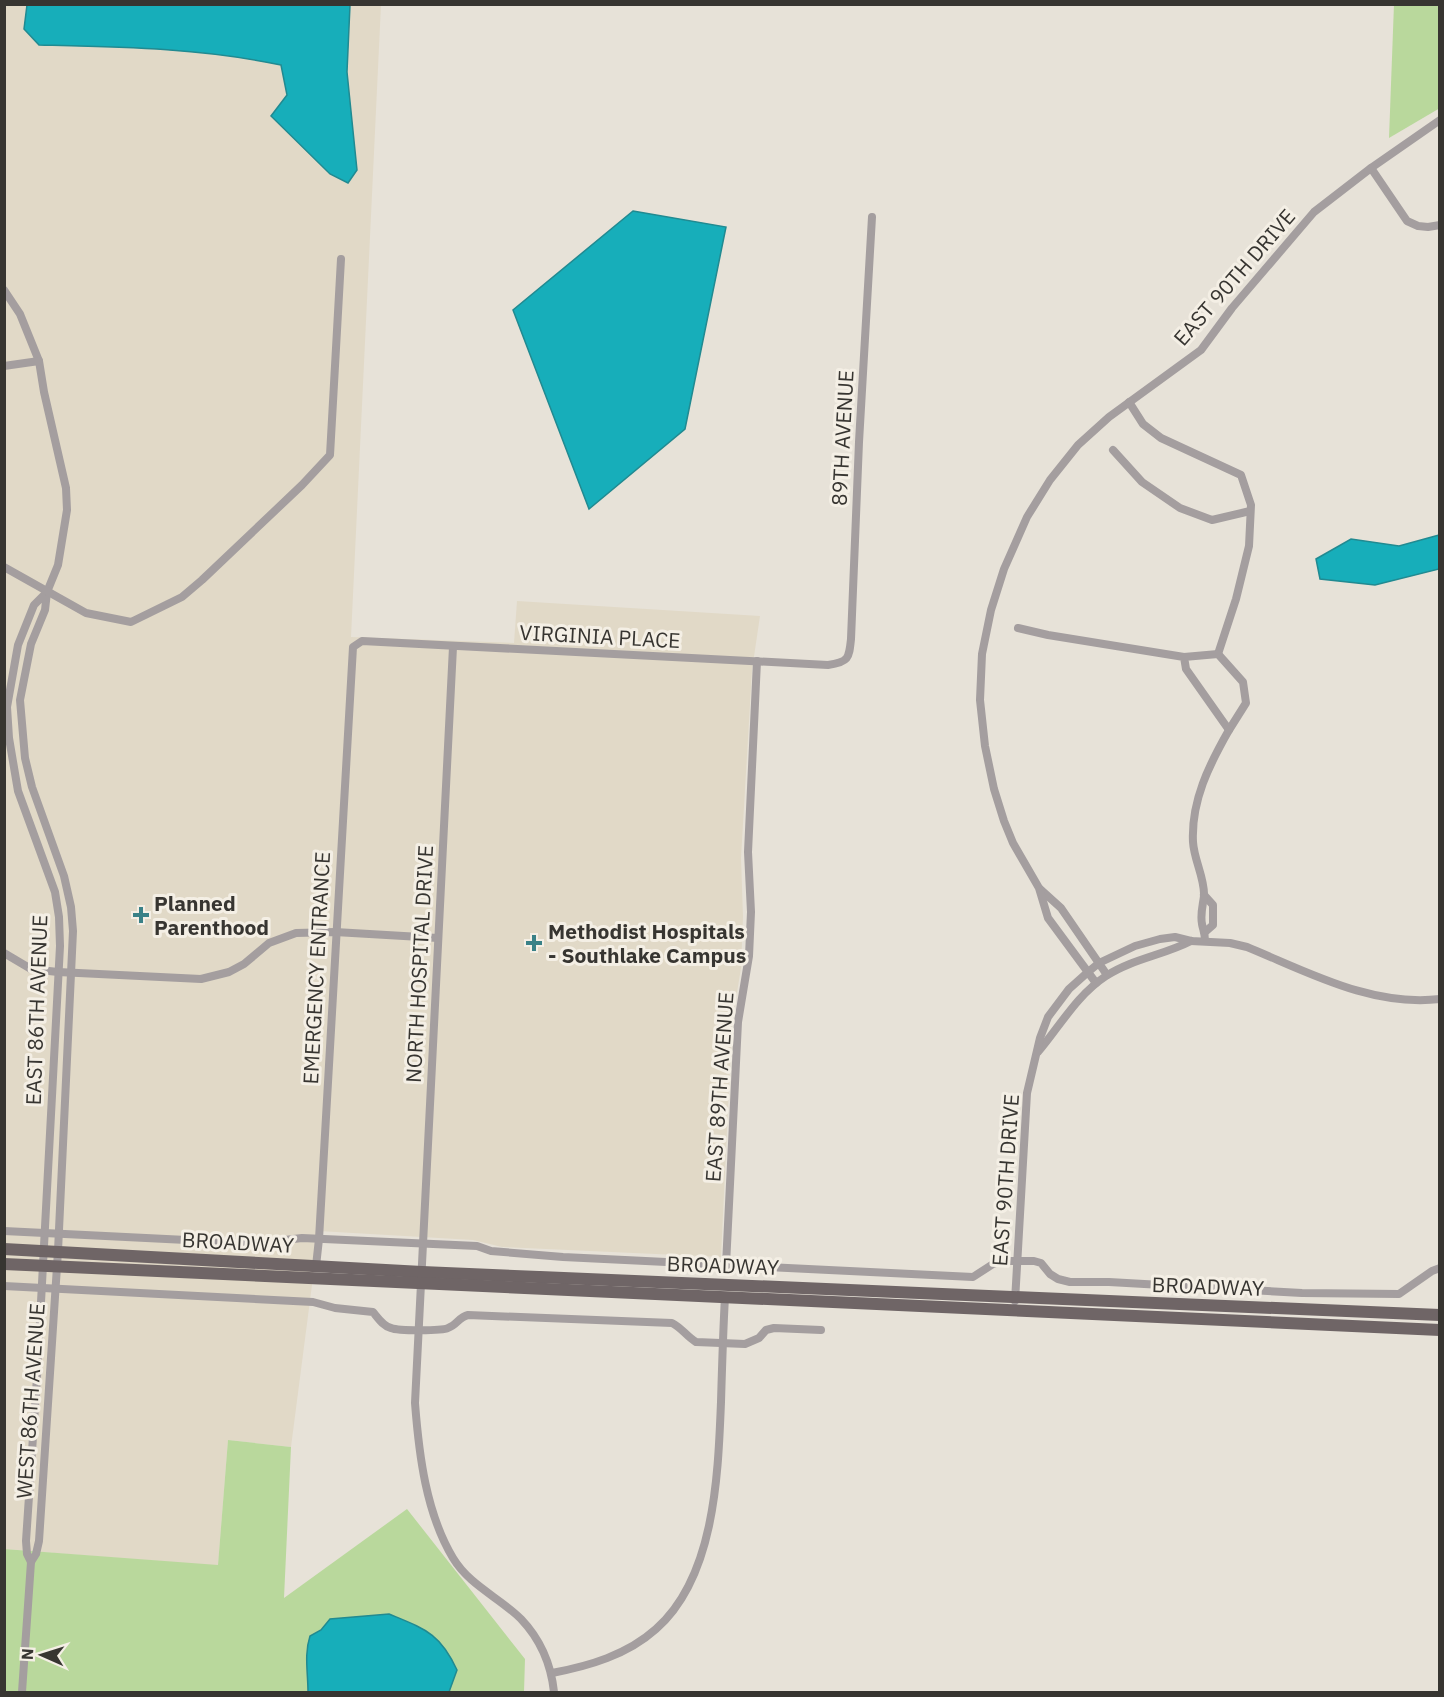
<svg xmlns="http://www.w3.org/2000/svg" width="1444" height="1697" font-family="'IBM Plex Sans',sans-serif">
<rect width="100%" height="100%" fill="#e7e2d8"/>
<polygon fill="#e1d9c7" points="4,5 381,5 351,637 514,643 517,601 760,616 752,670 741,858 743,917 741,968 732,1023 721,1257 502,1247 473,1240 319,1231 291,1447 228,1440 218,1566 5,1549"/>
<g fill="#b9d89c">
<polygon points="1394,4 1439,5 1440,108 1389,138"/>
<polygon points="228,1440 291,1447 284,1598 407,1509 525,1659 524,1692 5,1692 4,1549 218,1565"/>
</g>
<g fill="#17aeba" stroke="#218a91" stroke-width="1.5">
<path d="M27 5H350L347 72 357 170 348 183 330 174 271 116 287 95 281 65C200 48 121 47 39 45L24 29Z"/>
<polygon points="633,211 726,227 685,429 589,509 513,310"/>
<polygon points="1439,535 1439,569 1375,585 1320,579 1316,559 1351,539 1399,546"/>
<path d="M389 1614C425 1629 440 1633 457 1670L449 1692H308C308 1673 304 1654 310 1636L321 1630 330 1619Z"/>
</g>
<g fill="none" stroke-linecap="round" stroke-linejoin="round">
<g stroke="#a49e9f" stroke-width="8">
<polyline points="1371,168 1407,221 1418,226 1428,227 1440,225"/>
<polyline points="4,290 20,314 39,361 44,392 66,488 67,510 58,565 47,592 45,610 31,644 20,700 25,758 32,787 64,876 71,907 73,931 58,1251 39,1541 36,1554 31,1562 27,1554 26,1541 37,1377 60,946 59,917 55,892 18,791 9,738 7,707 18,645 34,605 47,592"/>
<polyline points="4,366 39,361"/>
<polyline points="1129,402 1143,424 1161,438 1241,475 1251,505 1249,546 1236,599 1218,654"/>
<polyline points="1113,450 1142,482 1180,508 1212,520 1250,511"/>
<polyline points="4,567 86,613 131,622 182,597 202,580 302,485 330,455 341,259"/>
<polyline points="1018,628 1048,635 1184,657 1218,654 1243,682 1246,703 1229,730 1186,669 1184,657"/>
<path d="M453 647 415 1403C419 1455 426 1513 453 1558 470 1586 499 1597 521 1619 541 1640 551 1664 554 1692"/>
<polyline points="1040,889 1061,908 1107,975"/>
<polyline points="1204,895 1213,905 1213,925 1205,932"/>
<path d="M1205 941C1205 933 1203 930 1202 924 1200 914 1203 905 1204 896 1205 879 1194 860 1193 842 1191 801 1209 765 1229 730"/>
<polyline points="4,953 31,969 58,972 201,979 229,972 244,964 269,943 296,933 335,932 438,938"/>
<polyline points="1096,983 1048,918 1039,888 1013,843 1004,821 994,789 985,746 980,700 982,654 991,610 1004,569 1027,517 1050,480 1078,445 1109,417 1201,350 1232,308 1314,212 1371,168 1440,120"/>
<path d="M1038 1052C1060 1026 1077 995 1106 976 1132 959 1164 955 1191 941"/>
<polyline points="4,1231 227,1242 259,1243 302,1238 477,1246 491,1251 563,1257 973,1277 993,1264 1003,1261 1034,1261 1041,1263 1050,1274 1058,1279 1070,1282 1109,1282 1302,1293 1399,1294 1432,1271 1440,1268"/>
<polyline points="726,1265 738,1022 749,956 751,912 748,852 757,661"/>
<path d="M313 1268 316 1266 319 1239 353 647 362 641 828 665C849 662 849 658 851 639L859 442 872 217"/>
<path d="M4 1286 313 1302 335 1308 373 1312C378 1318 383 1326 391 1328 398 1331 442 1331 448 1328 457 1325 459 1317 468 1315L672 1323C682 1328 686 1336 696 1342L745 1344 759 1338 766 1330 774 1328 821 1330"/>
<path d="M1015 1301 1027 1093 1040 1038 1048 1017 1069 989 1088 972 1099 963 1135 946 1160 939 1175 937 1191 941 1230 943 1247 947C1308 972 1371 1007 1440 999"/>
<path d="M552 1673C589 1666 627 1655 656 1629 715 1577 718 1475 721 1402 722 1367 723 1332 725 1297"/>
<polyline points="22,1692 31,1562"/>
</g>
<g stroke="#6f6566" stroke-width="12">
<polyline points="4,1249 422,1272 1440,1315"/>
<polyline points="4,1264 1440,1330"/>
</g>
</g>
<g fill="#398187" stroke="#f4efe5" stroke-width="2">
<path d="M138 906h6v6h6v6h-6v6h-6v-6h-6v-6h6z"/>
<path d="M531 934h6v6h6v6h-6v6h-6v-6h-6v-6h6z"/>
</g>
<g text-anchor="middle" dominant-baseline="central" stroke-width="6" stroke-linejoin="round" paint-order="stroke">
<g font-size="21" fill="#373531" stroke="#f4efe5">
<text transform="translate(1234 277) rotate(-49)">EAST 90TH DRIVE</text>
<text transform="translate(842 438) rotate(-87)">89TH AVENUE</text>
<text transform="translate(600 636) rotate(3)">VIRGINIA PLACE</text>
<text transform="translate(419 964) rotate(-87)">NORTH HOSPITAL DRIVE</text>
<text transform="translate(316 968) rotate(-87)">EMERGENCY ENTRANCE</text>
<text transform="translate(36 1010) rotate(-88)">EAST 86TH AVENUE</text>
<text transform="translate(719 1087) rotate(-86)">EAST 89TH AVENUE</text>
<text transform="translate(1005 1180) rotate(-86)">EAST 90TH DRIVE</text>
<text transform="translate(238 1242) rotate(3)">BROADWAY</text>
<text transform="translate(723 1265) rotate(2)">BROADWAY</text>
<text transform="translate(1208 1286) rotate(2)">BROADWAY</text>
<text transform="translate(30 1401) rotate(-86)">WEST 86TH AVENUE</text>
</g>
<g font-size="21" font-weight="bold" fill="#373531" stroke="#f4efe5" text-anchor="start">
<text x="154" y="903">Planned<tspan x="154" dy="24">Parenthood</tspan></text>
<text x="548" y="931">Methodist Hospitals<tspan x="548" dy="24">- Southlake Campus</tspan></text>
</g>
</g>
<rect width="1444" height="1697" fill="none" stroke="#373531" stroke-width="12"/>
<g transform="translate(42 1655) rotate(273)" stroke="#f4efe5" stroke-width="4.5" paint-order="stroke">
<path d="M0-4.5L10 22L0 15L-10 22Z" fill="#373531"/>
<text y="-9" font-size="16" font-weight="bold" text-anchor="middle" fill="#373531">N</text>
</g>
</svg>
